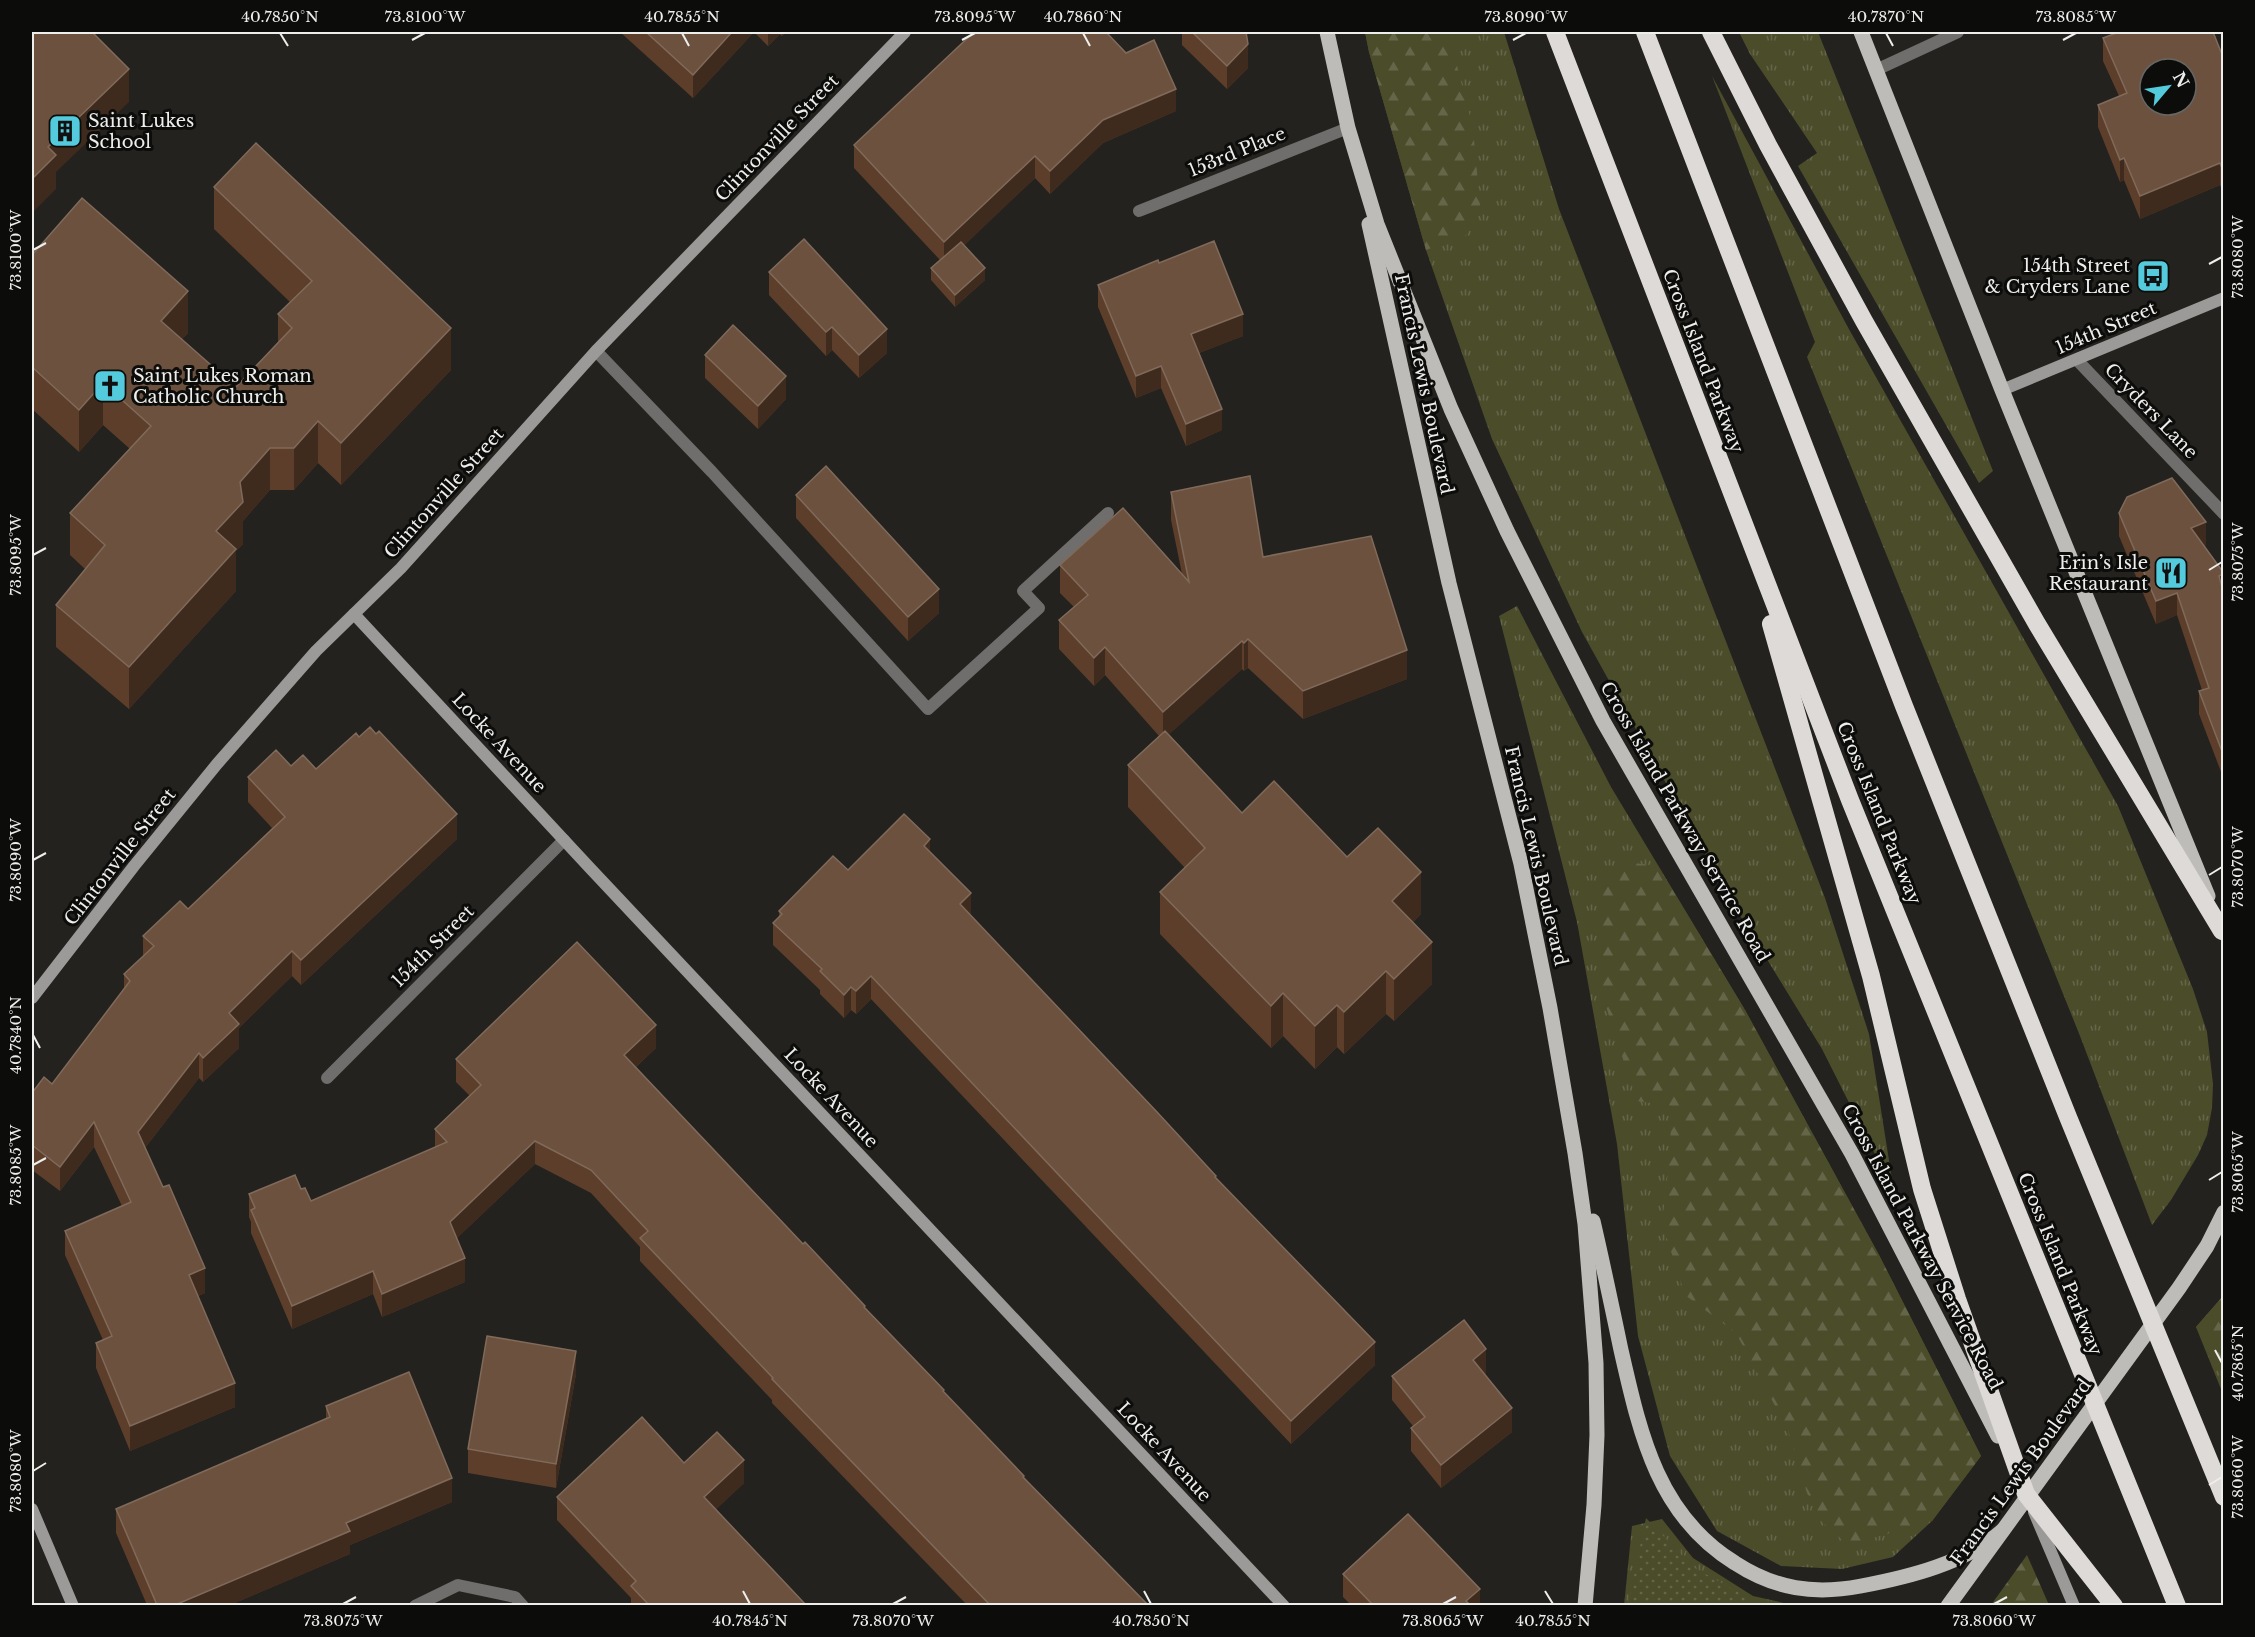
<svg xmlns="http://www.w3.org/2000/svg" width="2255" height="1637" font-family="'Libre Baskerville',serif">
<defs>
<pattern id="grass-tufts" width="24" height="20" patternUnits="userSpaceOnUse" patternTransform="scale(1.5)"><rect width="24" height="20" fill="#4b4c2a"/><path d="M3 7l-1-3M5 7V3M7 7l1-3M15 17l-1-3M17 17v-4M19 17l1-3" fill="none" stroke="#656649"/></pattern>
<pattern id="forest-firs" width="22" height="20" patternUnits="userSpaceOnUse" patternTransform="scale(1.5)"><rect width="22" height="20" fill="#4b4c2a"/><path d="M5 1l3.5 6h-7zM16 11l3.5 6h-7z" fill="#656649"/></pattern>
<pattern id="park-dots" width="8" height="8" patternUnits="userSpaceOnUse" patternTransform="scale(1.5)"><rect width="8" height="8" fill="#4b4c2a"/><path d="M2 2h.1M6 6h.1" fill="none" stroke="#656649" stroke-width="1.8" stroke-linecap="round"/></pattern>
</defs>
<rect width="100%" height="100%" fill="#23221f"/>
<g fill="url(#grass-tufts)">
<polygon points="1365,32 1504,32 1559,209 1825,898 1869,1034 1894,1192 1822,1049 1733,904 1582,632 1492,439 1426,250 1369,52"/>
<polygon points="1739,32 1818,32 1993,471 1979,483 1798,166 1817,153 1750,54"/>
<polygon points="1712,76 1850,331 2118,806 2193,989 2207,1032 2213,1084 2212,1108 2207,1135 2198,1155 2171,1200 2152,1225 2080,1036 1807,357 1815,342"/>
<polygon points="1517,606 1611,787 1745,1010 1879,1255 1981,1456 1932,1521 1893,1557 1842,1569 1781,1566 1717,1531 1670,1456 1638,1336 1617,1144 1577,922 1499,616"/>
<polygon points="2223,1296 2223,1394 2196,1327"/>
<polygon points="1662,1519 1693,1558 1753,1596 1793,1605 1624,1606 1632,1526"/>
</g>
<g fill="url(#forest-firs)">
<polygon points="1365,32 1453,32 1452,46 1473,129 1480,205 1466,235 1426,250 1369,52"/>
<polygon points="1618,861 1658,866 1745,1010 1879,1255 1981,1456 1932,1521 1848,1545 1821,1521 1807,1493 1788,1430 1736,1333 1685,1295 1662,1223 1669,1163 1672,1106 1637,1101 1603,997 1600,895"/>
<polygon points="2223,1296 2223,1364 2196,1327"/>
<polygon points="2027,1555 2049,1605 1991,1605"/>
</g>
<polygon fill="url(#park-dots)" points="1646,1518 1693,1567 1761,1605 1628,1605"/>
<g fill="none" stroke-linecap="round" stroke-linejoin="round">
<g stroke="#6f6e6d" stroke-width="12">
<polyline points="1876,70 1958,32"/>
<polyline points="596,351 712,472 928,709 1039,608 1023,591 1108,513"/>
</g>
<g stroke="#6f6e6d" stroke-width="12">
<polyline points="1139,211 1348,128"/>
<polyline points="2077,360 2224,514"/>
<polyline points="327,1078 564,840"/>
<polyline points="415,1606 458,1585 515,1597 523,1606"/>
</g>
<g stroke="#9c9a98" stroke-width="12">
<polyline points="2002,390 2224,298"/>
<polyline points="354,614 589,867 1284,1606"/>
<polyline points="32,998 134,866 217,764 316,651 401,568 596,351 905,32"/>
<polyline points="32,1509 73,1606"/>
<polyline points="2034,1512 2074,1606"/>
</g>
<g stroke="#bebcb9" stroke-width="15">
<polyline points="1327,32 1348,128 1377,224 1451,409 1507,531 1603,721 1852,1154 1998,1436"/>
<polyline points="1861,32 2002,390 2208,896"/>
<polyline points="1369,224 1449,583 1521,864 1550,1008 1575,1153 1585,1224 1596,1363 1597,1435 1594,1505 1585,1606"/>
<path d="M1593 1221C1603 1264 1612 1307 1621 1350 1640 1433 1657 1515 1735 1563 1775 1589 1814 1595 1861 1586 1909 1577 1966 1563 2003 1530"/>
<polyline points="1948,1606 2179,1288 2207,1246 2224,1212"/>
</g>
<g stroke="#dddad7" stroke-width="18">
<polyline points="1555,32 1850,800 2177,1606"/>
<polyline points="1645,32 1904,706 2068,1117 2224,1497"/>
<polyline points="1711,32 1768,145 1864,321 2037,624 2222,931"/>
<polyline points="1771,624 1871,976 1922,1189 1957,1299 2026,1494 2114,1606"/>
</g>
</g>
<g fill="#5c3e2a">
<polygon points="620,32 754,32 693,98"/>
<polygon points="754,32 787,32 782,36 780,34 768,46"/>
<polygon points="1182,32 1246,32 1248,68 1227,89 1182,45"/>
<polygon points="2103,38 2223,57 2222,190 2220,185 2140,219 2124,180 2120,182 2098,127 2098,105 2119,96 2103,61"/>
<polygon points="1176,111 1103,143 1050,194 1035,178 964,245 985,280 955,307 931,280 931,268 940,260 854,168 854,145"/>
<polygon points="214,187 451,370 341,485 318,463 294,490 270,490 243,521 243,544 236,551 236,591 129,709 56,647 56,605 85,569 70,555 70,513 130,449 103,425 79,452 32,409 32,255 188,333 182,339 236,387 278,343 278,314 290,302 214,229"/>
<polygon points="1159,263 1243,336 1199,353 1222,430 1186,446 1161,388 1136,398 1098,307 1098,285"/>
<polygon points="769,272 887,353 859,378 832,350 826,356 769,295"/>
<polygon points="705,355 786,399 758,429 705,378"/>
<polygon points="1171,492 1263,557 1407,679 1303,719 1248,668 1244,671 1242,669 1169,734 1242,813 1347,857 1421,914 1413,922 1432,984 1394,1021 1386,1014 1344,1054 1337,1047 1315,1069 1283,1036 1271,1048 1160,934 1160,892 1185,868 1128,807 1128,765 1159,736 1105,675 1094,686 1059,649 1059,620 1074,607 1060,593 1060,565 1182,574 1171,520"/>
<polygon points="796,495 939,613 908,641 796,518"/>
<polygon points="2119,513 2206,545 2204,546 2223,572 2223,777 2199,714 2199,691 2202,690 2177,615 2156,624 2119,536"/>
<polygon points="291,766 316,769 457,839 301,985 292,976 239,1028 239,1048 203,1082 199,1078 145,1148 205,1293 198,1296 235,1407 130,1451 96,1368 96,1343 103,1340 65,1255 65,1231 122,1206 94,1147 60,1191 32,1170 32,1093 52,1084 124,989 124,974 143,957 143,936 188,909 272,828 248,802 248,777"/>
<polygon points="930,852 971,915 1216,1178 1375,1365 1291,1444 871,999 856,1014 851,1010 844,1018 820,994 820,990 773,945 773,923 779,917 779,911 848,870"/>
<polygon points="656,1048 636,1067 803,1244 865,1308 1024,1479 1148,1605 967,1605 772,1403 772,1400 640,1261 640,1247 591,1193 535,1164 457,1238 465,1282 382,1317 373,1294 292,1329 251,1233 251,1222 249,1217 249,1194 301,1189 311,1201 435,1148 435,1129 470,1096 456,1082 456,1059"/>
<polygon points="1486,1373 1484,1374 1512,1432 1441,1488 1411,1451 1411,1428 1413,1426 1392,1400 1392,1376"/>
<polygon points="576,1374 556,1488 468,1473 468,1449"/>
<polygon points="326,1406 452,1502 350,1545 350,1554 230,1605 147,1605 116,1533 116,1509 326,1419"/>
<polygon points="684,1463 744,1483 715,1510 806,1605 631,1605 631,1598 557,1520 557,1497"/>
<polygon points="1343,1574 1480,1605 1351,1605 1343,1597"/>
</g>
<g fill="#3f2b1d">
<polygon points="732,32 754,32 693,98 693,75"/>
<polygon points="768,32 780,32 780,34 768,46"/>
<polygon points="782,32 787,32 782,36"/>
<polygon points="1248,44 1248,68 1227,89 1227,66"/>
<polygon points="129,69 129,102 56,172 56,189 32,213 32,179 48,147"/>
<polygon points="1176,89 1176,111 1103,143 1050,194 1050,171 1103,120"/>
<polygon points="1035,156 1035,178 944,265 944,242"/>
<polygon points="2124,158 2124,180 2120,182 2120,160"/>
<polygon points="2220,163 2220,185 2140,219 2140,196"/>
<polygon points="2223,167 2223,189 2222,190 2222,168"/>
<polygon points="985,268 985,280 955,307 955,295"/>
<polygon points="188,291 188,333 161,363 161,321"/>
<polygon points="1243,314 1243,336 1191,356 1191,334"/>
<polygon points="832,327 832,350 826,356 826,332"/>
<polygon points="451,328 451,370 341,485 341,443"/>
<polygon points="887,329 887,353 859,378 859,355"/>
<polygon points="1161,366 1161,388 1136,398 1136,376"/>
<polygon points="786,376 786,399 758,429 758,406"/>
<polygon points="103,383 103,425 79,452 79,410"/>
<polygon points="1222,409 1222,430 1186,446 1186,424"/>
<polygon points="318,421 318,463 294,490 294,448"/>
<polygon points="270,448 270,490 243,521 243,544 236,551 236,591 129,709 129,667 240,482"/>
<polygon points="2206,522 2206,545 2191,551 2191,528"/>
<polygon points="2223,574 2223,597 2219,576"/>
<polygon points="939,589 939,613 908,641 908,617"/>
<polygon points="2177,593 2177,615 2156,624 2156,601"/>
<polygon points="1248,639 1248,668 1244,671 1244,643"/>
<polygon points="1242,641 1242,669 1163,740 1163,712"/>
<polygon points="1105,647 1105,675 1094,686 1094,658"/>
<polygon points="1407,650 1407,679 1303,719 1303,691"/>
<polygon points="457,814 457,839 301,985 301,960"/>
<polygon points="930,839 930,862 924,846"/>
<polygon points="1421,872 1421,914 1392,943 1392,901"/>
<polygon points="971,893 971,916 960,904"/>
<polygon points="1432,942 1432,984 1394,1021 1394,979"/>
<polygon points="292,951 292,976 239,1028 239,1048 203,1082 203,1058 229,1013"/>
<polygon points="1386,971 1386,1014 1344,1054 1344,1012"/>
<polygon points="871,976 871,999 856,1014 856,991"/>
<polygon points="851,987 851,1010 844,1018 844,995"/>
<polygon points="1283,993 1283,1036 1271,1048 1271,1006"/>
<polygon points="1337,1005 1337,1047 1315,1069 1315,1026"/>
<polygon points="656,1025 656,1048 624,1078 624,1055"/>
<polygon points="199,1053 199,1078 138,1157 138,1132"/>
<polygon points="94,1122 94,1147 60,1191 60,1167"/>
<polygon points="535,1141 535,1164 450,1245 450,1222"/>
<polygon points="465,1258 465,1282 382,1317 382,1294"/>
<polygon points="205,1268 205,1293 189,1300 189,1275"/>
<polygon points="373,1271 373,1294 292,1329 292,1306"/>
<polygon points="1375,1342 1375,1365 1291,1444 1291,1421"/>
<polygon points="1486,1349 1486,1373 1473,1384 1473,1360"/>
<polygon points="576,1351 576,1374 556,1488 556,1464"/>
<polygon points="235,1383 235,1407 130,1451 130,1426"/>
<polygon points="1512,1408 1512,1432 1441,1488 1441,1465"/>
<polygon points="744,1460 744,1483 704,1521 704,1497"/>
<polygon points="452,1478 452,1502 350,1545 350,1554 230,1605 175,1605 346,1523"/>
<polygon points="1480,1589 1480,1605 1466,1605 1466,1601"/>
</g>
<g fill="#6c513f" stroke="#806a5a" stroke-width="1.5" fill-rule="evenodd">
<polygon points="32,32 92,32 129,69 48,147 56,155 32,179"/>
<polygon points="646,32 732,32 693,75"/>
<polygon points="974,32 1106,32 1126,53 1154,40 1176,89 1103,120 1050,171 1035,156 944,242 854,145"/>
<polygon points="1192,32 1246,32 1248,44 1227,66"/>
<path d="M2119 32H2213L2223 57V167L2222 168 2220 163 2140 196 2124 158 2120 160 2098 105 2127 93 2103 38ZM2150 69H2186V105H2150Z"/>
<polygon points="256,143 451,328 341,443 318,421 294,448 270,448 240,482 243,502 216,531 236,549 129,667 56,605 105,545 70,513 151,426 103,383 79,410 32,367 32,255 82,198 188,291 161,321 236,387 292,328 278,314 312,281 214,187"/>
<polygon points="804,239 887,329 859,355 832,327 826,332 769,272"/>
<polygon points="1214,241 1243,314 1191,334 1222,409 1186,424 1161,366 1136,376 1098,285 1158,260 1159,263"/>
<polygon points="961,242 985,268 955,295 931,268"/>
<polygon points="733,325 786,376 758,406 705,355"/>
<polygon points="826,466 939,589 908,617 796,495"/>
<polygon points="1250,476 1263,557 1371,536 1407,650 1303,691 1248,639 1244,643 1242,641 1163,712 1105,647 1094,658 1059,620 1088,595 1060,565 1123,508 1189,582 1171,492"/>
<polygon points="2172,478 2206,522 2191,528 2223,572 2223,574 2219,576 2223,591 2223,754 2199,691 2209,688 2177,593 2156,601 2119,513 2127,497"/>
<polygon points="370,727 376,734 379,731 457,814 301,960 292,951 229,1013 239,1024 203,1058 199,1053 138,1132 163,1187 169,1185 205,1268 189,1275 235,1383 130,1426 96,1343 112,1336 65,1231 131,1202 94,1122 60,1167 32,1145 32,1093 44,1077 52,1084 130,981 124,974 154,946 143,936 180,901 188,909 285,817 248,777 276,750 291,766 303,755 316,769 356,733 359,737"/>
<polygon points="1165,731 1242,813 1274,781 1347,857 1378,828 1421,872 1392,901 1432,942 1394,979 1386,971 1344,1012 1337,1005 1315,1026 1283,993 1271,1006 1160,892 1205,848 1128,765"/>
<polygon points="904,814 930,839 924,846 971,893 960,904 1157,1112 1216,1176 1215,1177 1375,1342 1291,1421 871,976 856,991 851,987 844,995 820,971 822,969 773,923 782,914 779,911 833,856 848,870"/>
<polygon points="577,942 656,1025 624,1055 803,1244 805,1242 865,1306 864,1307 944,1390 943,1391 1024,1476 1023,1477 1148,1605 990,1605 772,1379 773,1378 640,1238 648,1231 591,1170 535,1141 450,1222 465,1258 382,1294 373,1271 292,1306 251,1210 255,1208 249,1194 295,1175 301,1189 305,1188 311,1201 447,1142 435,1129 481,1085 456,1059"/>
<polygon points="1464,1320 1486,1349 1473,1360 1512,1408 1441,1465 1411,1428 1425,1417 1392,1376"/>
<polygon points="487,1336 576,1351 556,1464 468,1449"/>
<polygon points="409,1372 452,1478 346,1523 350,1531 175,1605 157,1605 116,1509 330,1417 326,1406"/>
<polygon points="642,1417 684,1463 717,1432 744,1460 704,1497 806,1605 649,1605 631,1586 636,1581 557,1497"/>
<polygon points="1408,1514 1480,1589 1466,1601 1470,1605 1373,1605 1343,1574"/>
</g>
<path fill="none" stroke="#eeeeec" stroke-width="2" d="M280 33 288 46M682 33 689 46M1083 33 1090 46M1886 33 1893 46M412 40 425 33M962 40 975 33M1513 40 1526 33M2063 40 2076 33M33 250 46 243M2209 264 2222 257M33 555 46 548M2209 570 2222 562M33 860 46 853M2209 875 2222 867M33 1035 40 1048M33 1165 46 1158M2209 1180 2222 1172M2215 1350 2222 1363M33 1471 46 1463M2209 1485 2222 1477M743 1591 750 1604M1144 1591 1151 1604M1545 1591 1553 1604M343 1604 356 1597M893 1604 906 1597M1443 1604 1456 1597M1994 1604 2007 1597"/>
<defs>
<g id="building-square" transform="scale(1.725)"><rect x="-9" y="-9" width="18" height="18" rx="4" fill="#53cbdc" stroke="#0c0c0a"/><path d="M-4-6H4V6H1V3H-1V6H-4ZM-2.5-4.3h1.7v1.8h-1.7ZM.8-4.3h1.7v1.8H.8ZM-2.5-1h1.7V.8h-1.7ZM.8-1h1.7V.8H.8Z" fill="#111"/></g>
<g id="bus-square" transform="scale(1.725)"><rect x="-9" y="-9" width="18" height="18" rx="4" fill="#53cbdc" stroke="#0c0c0a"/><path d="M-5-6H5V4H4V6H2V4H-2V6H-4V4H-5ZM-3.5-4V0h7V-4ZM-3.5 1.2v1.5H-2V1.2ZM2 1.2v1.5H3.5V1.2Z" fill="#111"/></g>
<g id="church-square" transform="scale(1.725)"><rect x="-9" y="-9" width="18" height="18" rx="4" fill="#53cbdc" stroke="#0c0c0a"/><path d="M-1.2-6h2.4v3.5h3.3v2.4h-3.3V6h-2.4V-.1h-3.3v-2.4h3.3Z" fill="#111"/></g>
<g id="restaurant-square" transform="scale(1.725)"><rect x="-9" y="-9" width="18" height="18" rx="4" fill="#53cbdc" stroke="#0c0c0a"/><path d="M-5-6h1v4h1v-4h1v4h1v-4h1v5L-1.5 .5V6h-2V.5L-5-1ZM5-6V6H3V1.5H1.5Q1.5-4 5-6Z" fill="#111"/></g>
</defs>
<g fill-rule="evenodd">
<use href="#building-square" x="65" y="131"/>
<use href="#bus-square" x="2153" y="276"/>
<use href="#church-square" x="110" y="386"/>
<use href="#restaurant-square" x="2171" y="573"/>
</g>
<g text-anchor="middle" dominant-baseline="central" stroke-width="6" stroke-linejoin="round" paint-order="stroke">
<g font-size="18" fill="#eeeeec" stroke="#0c0c0a" text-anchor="start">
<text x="88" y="121">Saint Lukes<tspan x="88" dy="21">School</tspan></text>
<text x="2130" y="266" text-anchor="end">154th Street<tspan x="2130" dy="21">&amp; Cryders Lane</tspan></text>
<text x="133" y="376">Saint Lukes Roman<tspan x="133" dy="21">Catholic Church</tspan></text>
<text x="2148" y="563" text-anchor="end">Erin’s Isle<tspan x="2148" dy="21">Restaurant</tspan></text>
</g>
<g font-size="18" fill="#eeeeec" stroke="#0c0c0a">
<text transform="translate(777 138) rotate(-46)">Clintonville Street</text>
<text transform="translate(1237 152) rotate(-22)">153rd Place</text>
<text transform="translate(2106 328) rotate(-23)">154th Street</text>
<text transform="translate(1703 361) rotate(69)">Cross Island Parkway</text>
<text transform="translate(1424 384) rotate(78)">Francis Lewis Boulevard</text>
<text transform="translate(2151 411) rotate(46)">Cryders Lane</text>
<text transform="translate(444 493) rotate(-48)">Clintonville Street</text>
<text transform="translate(499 743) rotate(47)">Locke Avenue</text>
<text transform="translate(1879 813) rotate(68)">Cross Island Parkway</text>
<text transform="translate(1685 822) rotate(60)">Cross Island Parkway Service Road</text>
<text transform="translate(1536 856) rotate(77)">Francis Lewis Boulevard</text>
<text transform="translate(120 857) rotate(-52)">Clintonville Street</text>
<text transform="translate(433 946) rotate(-45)">154th Street</text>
<text transform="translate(831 1098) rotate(47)">Locke Avenue</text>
<text transform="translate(1922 1247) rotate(62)">Cross Island Parkway Service Road</text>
<text transform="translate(2060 1264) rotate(68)">Cross Island Parkway</text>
<text transform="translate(1164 1452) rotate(47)">Locke Avenue</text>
<text transform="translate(2021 1472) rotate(-54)">Francis Lewis Boulevard</text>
</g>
</g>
<rect width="2255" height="1637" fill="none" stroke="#0c0c0a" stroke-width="66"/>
<g transform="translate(2168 87) rotate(61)"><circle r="28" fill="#0c0c0a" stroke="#666664" stroke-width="1.5"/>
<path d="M0-4.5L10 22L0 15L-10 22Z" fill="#53cbdc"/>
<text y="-9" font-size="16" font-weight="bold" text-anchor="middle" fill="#eeeeec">N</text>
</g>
<rect x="33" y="33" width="2189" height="1571" fill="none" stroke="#eeeeec" stroke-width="2"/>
<g font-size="15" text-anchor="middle" fill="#eeeeec">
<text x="280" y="22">40.7850°N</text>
<text x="425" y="22">73.8100°W</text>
<text x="682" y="22">40.7855°N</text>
<text x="975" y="22">73.8095°W</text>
<text x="1083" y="22">40.7860°N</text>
<text x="1526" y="22">73.8090°W</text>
<text x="1886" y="22">40.7870°N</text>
<text x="2076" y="22">73.8085°W</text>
<text transform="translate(16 250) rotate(-90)" y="5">73.8100°W</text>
<text transform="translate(2238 257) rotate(-90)" y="5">73.8080°W</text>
<text transform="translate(16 555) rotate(-90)" y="5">73.8095°W</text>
<text transform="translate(2238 562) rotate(-90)" y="5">73.8075°W</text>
<text transform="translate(16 860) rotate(-90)" y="5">73.8090°W</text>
<text transform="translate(2238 867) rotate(-90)" y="5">73.8070°W</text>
<text transform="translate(16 1035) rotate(-90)" y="5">40.7840°N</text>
<text transform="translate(16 1165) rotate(-90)" y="5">73.8085°W</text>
<text transform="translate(2238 1172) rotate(-90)" y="5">73.8065°W</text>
<text transform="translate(2238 1363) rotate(-90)" y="5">40.7865°N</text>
<text transform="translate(16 1471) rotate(-90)" y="5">73.8080°W</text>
<text transform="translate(2238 1477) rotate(-90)" y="5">73.8060°W</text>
<text x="343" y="1626">73.8075°W</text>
<text x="750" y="1626">40.7845°N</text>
<text x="893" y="1626">73.8070°W</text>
<text x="1151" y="1626">40.7850°N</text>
<text x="1443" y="1626">73.8065°W</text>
<text x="1553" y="1626">40.7855°N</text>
<text x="1994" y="1626">73.8060°W</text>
</g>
</svg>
